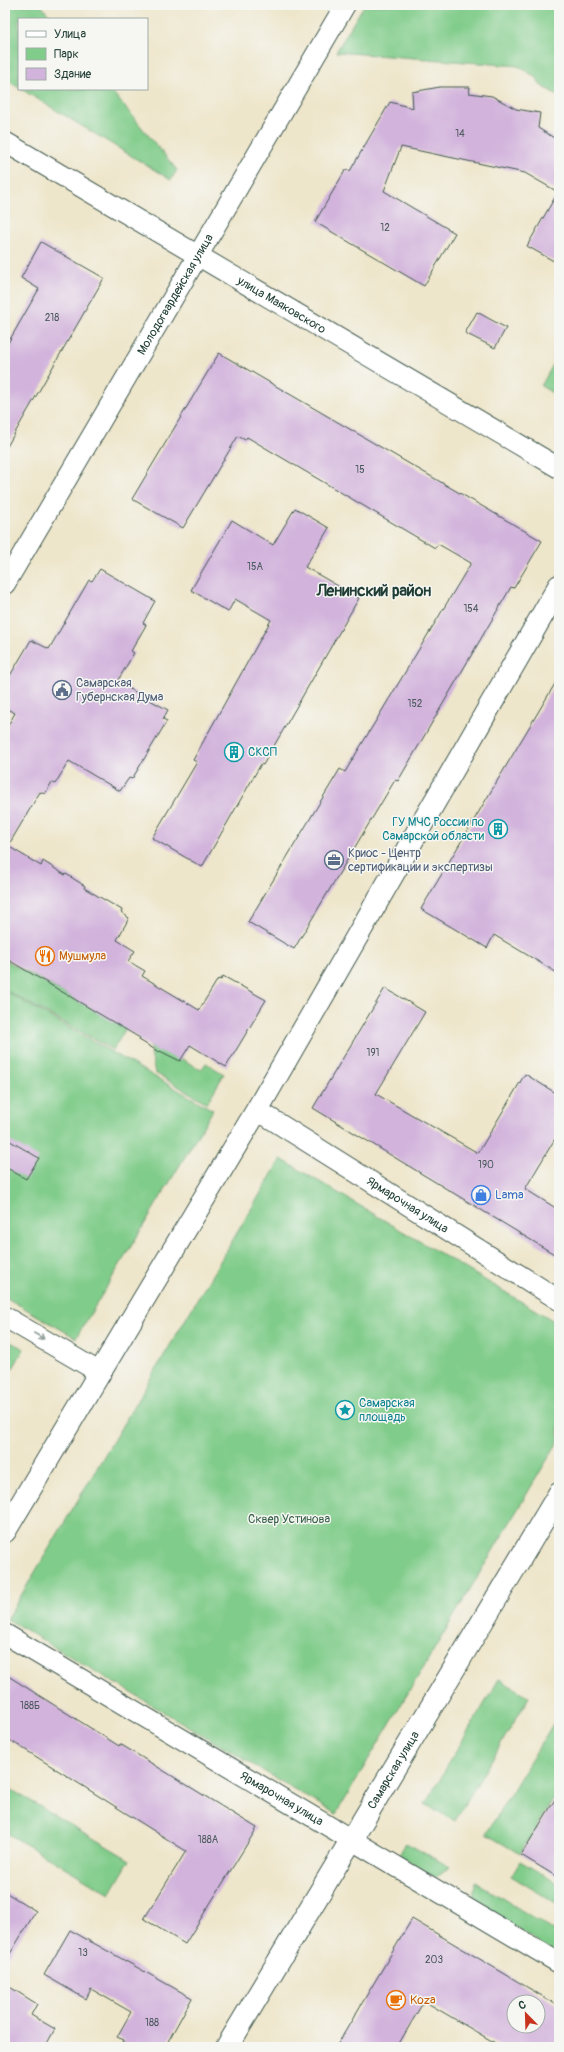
<svg xmlns="http://www.w3.org/2000/svg" width="564" height="2052" font-family="Pangolin,sans-serif">
<rect width="100%" height="100%" fill="#f6f6f2"/>
<filter id="ink" filterUnits="userSpaceOnUse"><feTurbulence type="fractalNoise" baseFrequency=".025" numOctaves="2"/><feDisplacementMap in="SourceGraphic" scale="8" xChannelSelector="R" yChannelSelector="G"/><feConvolveMatrix kernelMatrix="1 2 1 2 8 2 1 2 1" color-interpolation-filters="sRGB"/></filter>
<filter id="wash" filterUnits="userSpaceOnUse"><feTurbulence type="fractalNoise" baseFrequency=".012" numOctaves="4" result="noise"/><feDisplacementMap in="SourceGraphic" scale="16" xChannelSelector="R" yChannelSelector="G"/><feGaussianBlur stdDeviation="0.9" result="paint"/><feColorMatrix in="noise" values="0 0 0 0 0 0 0 0 0 0 0 0 0 0 0 0 0 1.4 0 .05"/><feComposite in="paint" operator="in"/></filter>
<g filter="url(#wash)">
<rect width="100%" height="100%" fill="#eee6cb"/>
<g fill="#80cc8a" stroke="#50845f">
<polygon points="8,5 41,5 52,19 19,19 19,88 5,79 5,9"/>
<polygon points="364,5 559,5 559,96 540,85 537,78 518,66 336,52"/>
<polygon points="21,89 110,89 177,170 171,180"/>
<polygon points="559,354 559,397 541,386"/>
<polygon points="5,960 126,1028 113,1050 5,990"/>
<polygon points="5,991 213,1110 76,1338 5,1297"/>
<polygon points="148,1039 201,1070 206,1063 224,1074 207,1103 155,1073"/>
<polygon points="281,1159 559,1324 559,1440 336,1814 7,1619"/>
<polygon points="5,1339 24,1349 13,1368 5,1363"/>
<polygon points="499,1679 529,1697 455,1821 425,1804"/>
<polygon points="559,1714 559,1789 520,1854 486,1834"/>
<polygon points="5,1786 130,1860 110,1894 5,1832"/>
<polygon points="406,1843 450,1867 436,1878 399,1855"/>
<polygon points="520,1861 559,1884 559,1905 511,1876"/>
<polygon points="475,1881 559,1934 559,1955 473,1901"/>
</g>
<g id="blocks">
<g fill="#d2b3dc" fill-rule="evenodd">
<polygon points="440,87 470,87 469,93 492,96 516,109 540,113 538,128 559,141 559,264 527,246 558,192 525,173 401,147 384,191 455,233 424,286 315,222 346,169 350,171 390,102 413,108 412,92"/>
<polygon points="41,242 104,278 5,450 5,348 39,289 21,278"/>
<polygon points="477,312 506,328 495,348 465,333"/>
<polygon points="219,353 542,541 514,588 511,587 398,781 395,780 294,949 248,922 340,769 345,772 471,563 438,544 435,548 247,437 245,440 238,436 183,528 132,499"/>
<polygon points="295,508 329,528 305,567 359,598 263,765 261,764 202,867 152,838 197,762 193,760 271,620 235,599 228,612 191,590 232,520 273,545"/>
<polygon points="100,569 155,601 143,623 146,625 131,651 134,653 117,682 168,710 163,719 167,721 132,779 129,778 120,791 69,761 55,784 52,782 45,794 40,792 8,846 41,866 43,861 65,875 66,874 85,886 84,888 122,910 121,912 129,918 117,940 135,951 128,961 145,971 142,976 199,1010 218,979 221,980 223,976 266,1000 226,1067 190,1045 180,1061 160,1051 159,1052 139,1040 140,1038 5,958 5,731 15,713 5,708 5,684 31,640 49,649 89,580 92,581"/>
<polygon points="559,677 559,974 494,935 487,948 421,909"/>
<polygon points="385,988 425,1012 376,1094 478,1153 525,1074 559,1095 559,1132 525,1189 559,1210 559,1257 313,1108"/>
<polygon points="5,1138 39,1158 26,1179 5,1167"/>
<polygon points="5,1674 119,1746 120,1744 257,1828 185,1944 144,1919 186,1851 5,1737"/>
<polygon points="559,1793 559,1878 521,1855"/>
<polygon points="5,1892 36,1911 5,1962"/>
<path d="M412 1919 559 2006V2047H502L424 2001 397 2047H336ZM514 2002H538V2026H514Z"/>
<polygon points="70,1930 192,1998 165,2047 120,2047 124,2040 117,2037 131,2012 91,1989 86,1999 44,1975"/>
<polygon points="5,1984 37,2004 31,2015 55,2029 45,2047 5,2047"/>
</g>
</g>
</g>
<g filter="url(#ink)">
<use href="#blocks" fill-opacity="0" stroke="#3e564b" stroke-width="1"/>
<g fill="none" stroke-linecap="round" stroke-linejoin="round">
<g stroke="#3e564b" stroke-width="22">
<g id="street">
<path id="s1" d="M5 142 559 468"/>
<path id="s2" d="M5 584 345 5"/>
<path id="s3" d="M257 1110 559 1300"/>
<polyline points="5,1317 99,1372"/>
<path id="s4" d="M5 1634 559 1963"/>
</g>
</g>
<g stroke="#3e564b" stroke-width="24">
<polyline id="secondary" points="5,1531 257,1110 559,586"/>
</g>
<g stroke="#3e564b" stroke-width="24">
<g id="primary">
<path id="s5" d="M227 2047 559 1494"/>
</g>
</g>
<use href="#street" stroke="#fff" stroke-width="20"/>
<use href="#secondary" stroke="#fff" stroke-width="22"/>
<use href="#primary" stroke="#fff" stroke-width="22"/>
</g>
<defs><path id="oneway-shaft" d="M-6 0H5M1.5-3L5.5 0L1.5 3" fill="none" stroke-width="1.6" stroke-linecap="round" stroke-linejoin="round"/></defs>
<use stroke="#8f9e9a" href="#oneway-shaft" transform="translate(39 1336) rotate(30)"/>
</g>
<defs>
<g id="civic-ring" transform="scale(1)"><circle r="9.5" fill="#f6f6f2" stroke="#5c6f8a" stroke-width="1.5"/><path d="M-.6-6.5H3V-4.5H.6V-3L4-1V1h2V6H-6V1h2V-1L-.6-3ZM-1.2 2.5V6h2.4V2.5Z" fill="#5c6f8a"/></g>
<g id="building-ring" transform="scale(1)"><circle r="9.5" fill="#f6f6f2" stroke="#0f9aa8" stroke-width="1.5"/><path d="M-4-6H4V6H1V3H-1V6H-4ZM-2.5-4.3h1.7v1.8h-1.7ZM.8-4.3h1.7v1.8H.8ZM-2.5-1h1.7V.8h-1.7ZM.8-1h1.7V.8H.8Z" fill="#0f9aa8"/></g>
<g id="office-ring" transform="scale(1)"><circle r="9.5" fill="#f6f6f2" stroke="#5c6f8a" stroke-width="1.5"/><path d="M-6-3h4V-5.5h4V-3h4V5H-6ZM-1-4.5V-3h2v-1.5ZM-6 0V1H6V0Z" fill="#5c6f8a"/></g>
<g id="restaurant-ring" transform="scale(1)"><circle r="9.5" fill="#f6f6f2" stroke="#e8710a" stroke-width="1.5"/><path d="M-5-6h1v4h1v-4h1v4h1v-4h1v5L-1.5 .5V6h-2V.5L-5-1ZM5-6V6H3V1.5H1.5Q1.5-4 5-6Z" fill="#e8710a"/></g>
<g id="shop-ring" transform="scale(1)"><circle r="9.5" fill="#f6f6f2" stroke="#3f7fe0" stroke-width="1.5"/><path d="M-5-2.5h2.3a2.7 3.5 0 0 1 5.4 0H5L5.5 6h-11ZM-1.5-2.5h3a1.5 2.3 0 0 0-3 0Z" fill="#3f7fe0"/></g>
<g id="sight-ring" transform="scale(1)"><circle r="9.5" fill="#f6f6f2" stroke="#0f9aa8" stroke-width="1.5"/><path d="M0-6L1.8-2.2L6-1.7L2.9 1.2L3.7 5.4L0 3.3L-3.7 5.4L-2.9 1.2L-6-1.7L-1.8-2.2Z" fill="#0f9aa8"/></g>
<g id="cafe-ring" transform="scale(1)"><circle r="9.5" fill="#f6f6f2" stroke="#e8710a" stroke-width="1.5"/><path d="M-5.5-4.5H6V0H3Q3 3.5 0 3.5H-2.5Q-5.5 3.5-5.5 0ZM3-3.2v2h1.7v-2ZM-6 4.5H4V6H-6Z" fill="#e8710a"/></g>
</defs>
<g fill-rule="evenodd">
<use href="#civic-ring" x="62" y="690"/>
<use href="#building-ring" x="234" y="752"/>
<use href="#building-ring" x="498" y="829"/>
<use href="#office-ring" x="334" y="860"/>
<use href="#restaurant-ring" x="45" y="956"/>
<use href="#shop-ring" x="481" y="1195"/>
<use href="#sight-ring" x="345" y="1410"/>
<use href="#cafe-ring" x="396" y="2000"/>
</g>
<g text-anchor="middle" dominant-baseline="central" stroke-width="3" stroke-linejoin="round" paint-order="stroke">
<g font-size="10" fill="#4c5a5e">
<text x="460" y="134">14</text>
<text x="385" y="228">12</text>
<text x="52" y="318">218</text>
<text x="360" y="470">15</text>
<text x="255" y="567">15А</text>
<text x="471" y="609">154</text>
<text x="415" y="704">152</text>
<text x="373" y="1053">191</text>
<text x="486" y="1165">190</text>
<text x="30" y="1706">188Б</text>
<text x="208" y="1840">188А</text>
<text x="83" y="1953">13</text>
<text x="434" y="1960">203</text>
<text x="152" y="2023">188</text>
</g>
<g font-size="12" fill="#1f3d34" stroke="#f6f6f2">
<text stroke="none"><textPath href="#s2" startOffset="336">Молодогвардейская улица</textPath></text>
<text stroke="none"><textPath href="#s1" startOffset="321">улица Маяковского</textPath></text>
<text stroke="none"><textPath href="#s3" startOffset="178">Ярмарочная улица</textPath></text>
<text stroke="none"><textPath href="#s5" startOffset="323">Самарская улица</textPath></text>
<text stroke="none"><textPath href="#s4" startOffset="322">Ярмарочная улица</textPath></text>
</g>
<g font-size="12" fill="#4e5e75" stroke="#f6f6f2" text-anchor="start">
<text x="76" y="683">Самарская<tspan x="76" dy="14">Губернская Дума</tspan></text>
<text x="348" y="853">Криос - Центр<tspan x="348" dy="14">сертификации и экспертизы</tspan></text>
</g>
<g font-size="12" fill="#0d838f" stroke="#f6f6f2" text-anchor="start">
<text x="248" y="752">СКСП</text>
<text x="484" y="822" text-anchor="end">ГУ МЧС России по<tspan x="484" dy="14">Самарской области</tspan></text>
<text x="359" y="1403">Самарская<tspan x="359" dy="14">площадь</tspan></text>
</g>
<g font-size="12" fill="#c56008" stroke="#f6f6f2" text-anchor="start">
<text x="59" y="956">Мушмула</text>
<text x="410" y="2000">Koza</text>
</g>
<g font-size="12" fill="#366cbe" stroke="#f6f6f2" text-anchor="start">
<text x="495" y="1195">Lama</text>
</g>
<g font-size="12" fill="#37614a" stroke="#f6f6f2">
<text x="289" y="1519">Сквер Устинова</text>
</g>
<g font-size="16" font-weight="bold" fill="#1f3d34" stroke="#f6f6f2">
<text x="374" y="591">Ленинский район</text>
</g>
</g>
<rect width="564" height="2052" fill="none" stroke="#f6f6f2" stroke-width="20"/>
<rect x="18" y="18" width="130" height="72" fill="#f6f6f2" stroke="#a0aca6"/>
<rect x="26" y="31" width="20" height="6" fill="#ffffff" stroke="#a0aca6"/>
<text x="54" y="38" font-size="12" fill="#1f3d34">Улица</text>
<rect x="26" y="48" width="20" height="12" fill="#80cc8a" stroke="#a0aca6"/>
<text x="54" y="58" font-size="12" fill="#1f3d34">Парк</text>
<rect x="26" y="68" width="20" height="12" fill="#d2b3dc" stroke="#a0aca6"/>
<text x="54" y="78" font-size="12" fill="#1f3d34">Здание</text>
<g transform="translate(526 2014) rotate(337)"><circle r="19" fill="#f6f6f2" stroke="#a0aca6"/>
<path d="M0-3L7 15L0 10L-7 15Z" fill="#c8321e"/>
<text y="-6" font-size="11" font-weight="bold" text-anchor="middle" fill="#1f3d34">С</text>
</g>
</svg>
